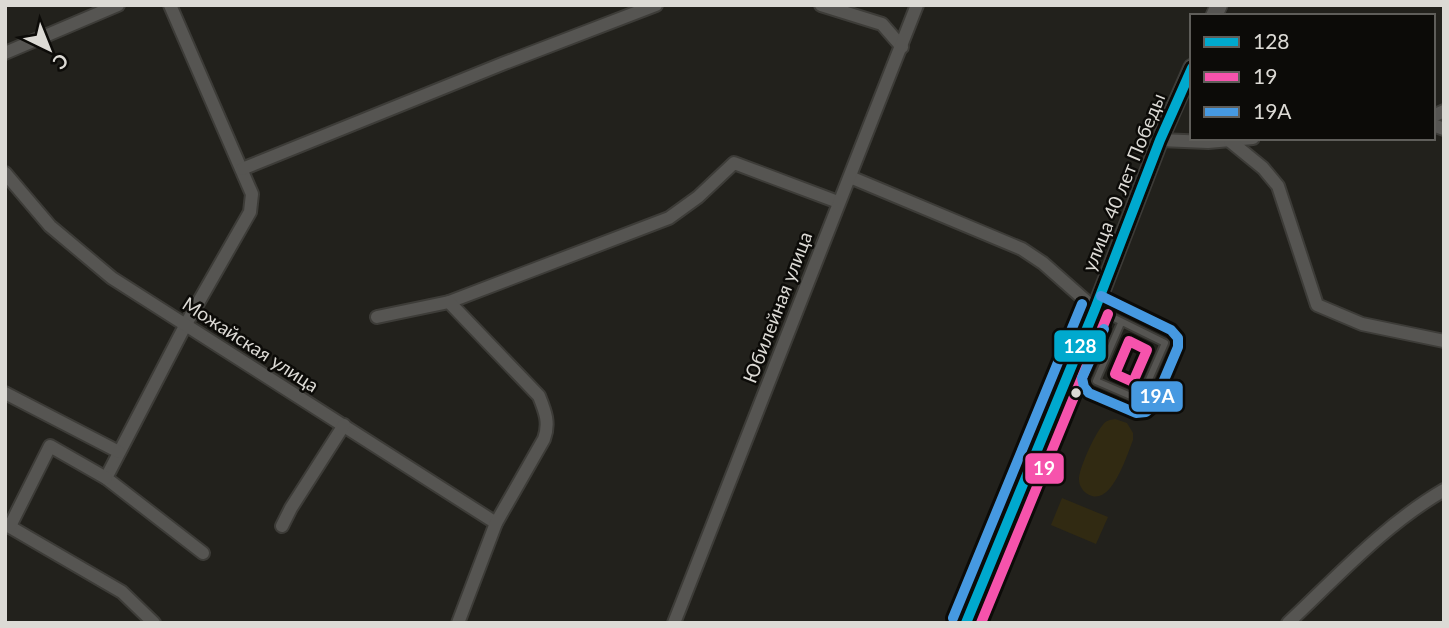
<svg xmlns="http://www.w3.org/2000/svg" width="1449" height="628" font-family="Lato,sans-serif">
<rect width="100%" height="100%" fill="#22211c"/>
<g fill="#312a12">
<path d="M1115 419 1127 423 1133 433V440C1127 455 1113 502 1092 496 1085 494 1079 487 1079 480 1078 470 1095 434 1102 426 1105 421 1109 420 1115 419Z"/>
<polygon points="1062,498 1108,517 1096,544 1051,525"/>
</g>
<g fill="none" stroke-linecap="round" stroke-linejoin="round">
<g stroke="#3d3c38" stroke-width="10">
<polyline id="service" points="1096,309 1165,343 1140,400 1096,381 1121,323"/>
</g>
<g stroke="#3d3c38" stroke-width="16">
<g id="minor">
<polyline points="170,5 252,194 250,212 186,324 106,478 203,553"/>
<polyline points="821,5 882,24 902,47"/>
<polyline points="5,53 118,5"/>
<polyline points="1433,116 1444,111"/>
<polyline points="1433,125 1444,129"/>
<polyline points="1160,140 1208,142 1253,138"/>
<polyline points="1230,141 1263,168 1278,186 1317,305 1362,324 1444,341"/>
<polyline points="242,169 502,64 656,5"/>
<polyline points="5,173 50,226 112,278 496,523"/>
<polyline points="850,177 1022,249 1043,263 1095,309"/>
<polyline points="449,302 669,218 698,197 734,163 838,202"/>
<path d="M377 317 449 302 539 396C545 411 550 423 544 439L496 523 458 623"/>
<polyline points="5,393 119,452"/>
<polyline points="5,524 122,592 154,623"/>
<polyline points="10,526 50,446 106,478"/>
<polyline points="282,526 291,508 344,425"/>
<polyline points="674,623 917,5"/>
<path d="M1288 623C1338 576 1384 525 1444 490"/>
</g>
</g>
<g stroke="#3d3c38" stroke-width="19">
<g id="tertiary">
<polyline points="1214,16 1219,5"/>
<polyline points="966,623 1095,309 1160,140 1192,67"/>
</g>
</g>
<use href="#service" stroke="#565552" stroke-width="6"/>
<use href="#minor" stroke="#565552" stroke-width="12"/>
<use href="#tertiary" stroke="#565552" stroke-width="16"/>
<g stroke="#0c0b08" stroke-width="16">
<polyline id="bus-1" points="966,623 1095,309 1160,140 1192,68"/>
</g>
<g stroke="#0c0b08" stroke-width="16">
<g id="bus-2">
<polygon points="1129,341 1147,350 1133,382 1115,374"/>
<polyline points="981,623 1108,314"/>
</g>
</g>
<g stroke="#0c0b08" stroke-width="16">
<g id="bus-3">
<polyline points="1101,296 1171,330 1178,338 1178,347 1153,406 1146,412 1136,413 1089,393 1084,387 1082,378 1104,329"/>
<polyline points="953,618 1082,304"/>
</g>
</g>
<use href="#bus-1" stroke="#00a9ce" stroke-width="10"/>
<use href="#bus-2" stroke="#f653ac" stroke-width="10"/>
<use href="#bus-3" stroke="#4699e1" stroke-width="10"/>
</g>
<circle fill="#dcdad5" stroke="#0c0b08" stroke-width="2.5" cx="1076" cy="393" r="6"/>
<g text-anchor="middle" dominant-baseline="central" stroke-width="5" stroke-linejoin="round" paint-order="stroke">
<g font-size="19" fill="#dcdad5" stroke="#0c0b08">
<text transform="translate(1123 182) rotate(-68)">улица 40 лет Победы</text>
<text transform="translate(777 307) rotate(-69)">Юбилейная улица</text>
<text transform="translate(251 344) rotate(33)">Можайская улица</text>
</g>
</g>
<g stroke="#0c0b08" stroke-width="2.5">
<rect x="1053" y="329" width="54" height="34" rx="7" fill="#00a9ce"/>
<rect x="1130" y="380" width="54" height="33" rx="7" fill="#4699e1"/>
<rect x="1024" y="452" width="41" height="33" rx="7" fill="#f653ac"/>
</g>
<g font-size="19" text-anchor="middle" font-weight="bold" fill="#fff">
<text x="1080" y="353">128</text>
<text x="1157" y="403">19А</text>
<text x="1044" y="475">19</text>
</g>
<rect width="1449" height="628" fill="none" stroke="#dcdad5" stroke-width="14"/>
<rect x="1190" y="14" width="245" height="126" fill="#0c0b08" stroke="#5f5e5a" stroke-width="2"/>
<rect x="1204" y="37" width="35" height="10" fill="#00a9ce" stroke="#5f5e5a" stroke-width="2"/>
<text x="1253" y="49" font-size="21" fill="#dcdad5">128</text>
<rect x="1204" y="72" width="35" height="10" fill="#f653ac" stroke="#5f5e5a" stroke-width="2"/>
<text x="1253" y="84" font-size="21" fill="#dcdad5">19</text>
<rect x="1204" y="107" width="35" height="10" fill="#4699e1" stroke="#5f5e5a" stroke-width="2"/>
<text x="1253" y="119" font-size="21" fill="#dcdad5">19А</text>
<g transform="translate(49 49) rotate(137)" stroke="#0c0b08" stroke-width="5" paint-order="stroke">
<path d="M0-5L12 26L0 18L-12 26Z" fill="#dcdad5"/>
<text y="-10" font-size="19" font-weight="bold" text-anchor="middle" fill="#dcdad5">С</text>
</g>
</svg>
